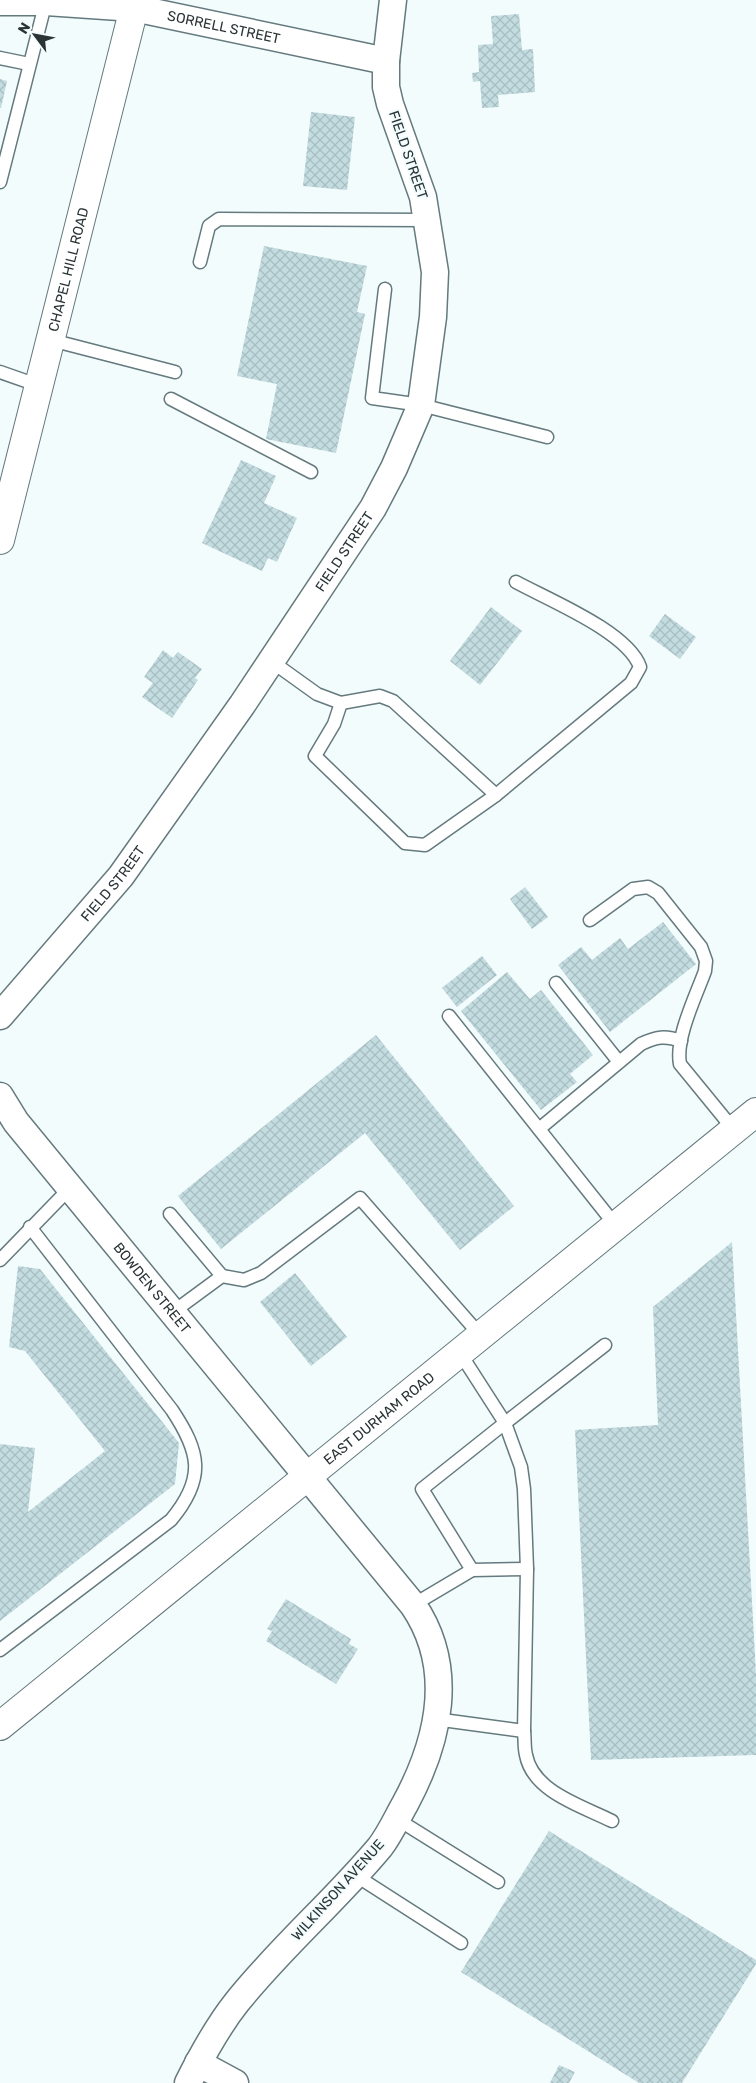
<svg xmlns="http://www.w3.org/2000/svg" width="756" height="2083" font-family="Rubik,sans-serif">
<defs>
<pattern id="building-cross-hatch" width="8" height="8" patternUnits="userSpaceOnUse" patternTransform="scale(1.25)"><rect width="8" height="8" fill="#c3dce0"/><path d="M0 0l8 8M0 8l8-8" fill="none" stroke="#a8bdc1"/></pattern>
</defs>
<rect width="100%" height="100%" fill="#f2fcfd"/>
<g fill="url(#building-cross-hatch)">
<polygon points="519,14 522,50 533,49 535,92 498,95 499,107 482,108 480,81 473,82 472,73 479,72 478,45 493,44 491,16"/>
<polygon points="0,79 7,81 1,108 0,108"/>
<polygon points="311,112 355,117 347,190 303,186"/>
<polygon points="264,246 367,266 357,312 365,314 336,453 266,439 277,384 237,376"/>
<polygon points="241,460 276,476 264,503 297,518 277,562 268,558 262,571 202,543"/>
<polygon points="491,607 522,631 480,685 450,661"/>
<polygon points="665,614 696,637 680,659 649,636"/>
<polygon points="163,650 173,658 178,652 202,669 195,678 198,680 172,718 142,697 153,683 144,677"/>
<polygon points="525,887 548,917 532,929 510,899"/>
<polygon points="663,922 696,964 610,1032 558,965 581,947 592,960 620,938 628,949"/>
<polygon points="482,956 497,975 457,1007 442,988"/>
<polygon points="507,972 530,999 541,990 593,1055 570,1074 577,1082 541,1110 461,1011"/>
<polygon points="376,1035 514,1206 460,1250 365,1133 221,1249 178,1196"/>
<polygon points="732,1242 756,1674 756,1755 591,1760 575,1430 658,1425 653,1307"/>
<polygon points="18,1266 40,1269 179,1443 175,1484 0,1621 0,1444 35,1448 28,1512 105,1451 25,1351 9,1347"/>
<polygon points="295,1273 347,1337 311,1366 260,1302"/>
<polygon points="286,1599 351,1639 349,1644 358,1649 336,1684 266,1641 272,1631 267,1629"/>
<polygon points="549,1831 756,1960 756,1964 682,2083 639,2083 461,1972"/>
<polygon points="559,2065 575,2072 569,2083 550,2083"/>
</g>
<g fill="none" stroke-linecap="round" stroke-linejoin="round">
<g stroke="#647a7e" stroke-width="15">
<g id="lane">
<polyline points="0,58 29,64"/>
<polyline points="0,182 46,1"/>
<polyline points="200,262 209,226 219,219 427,220"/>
<polyline points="385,289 372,398 421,405 547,437"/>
<polyline points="51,340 175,372"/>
<polyline points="0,372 40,386"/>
<polyline points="171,399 311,472"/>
<path d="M271 661 317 694 341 703 334 724 315 756 405 843 425 845 496 795 631 683 640 667C628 632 549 600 516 582"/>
<polyline points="341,703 380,696 393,701 496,795"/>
<path d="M590 920 633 889 648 887 658 893 701 947 706 961 705 971C696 996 675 1038 680 1064L734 1130"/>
<polyline points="556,983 619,1062"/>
<polyline points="449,1016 616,1226"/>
<path d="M539 1129 641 1044C656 1037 665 1035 681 1041"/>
<polyline points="170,1214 222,1276"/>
<polyline points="0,1260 70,1188"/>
<polyline points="173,1312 222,1276 244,1280 261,1273 360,1198 481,1336"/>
<polyline points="472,1570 527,1569"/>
<polyline points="413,1605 472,1570 422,1489 505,1423 460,1353"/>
<path d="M0 1650 171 1520C206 1478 200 1452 172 1410L30 1227"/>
<polyline points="435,1719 524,1731 527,1569 524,1489 521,1467 505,1423 605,1345"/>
<path d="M524 1731C525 1739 524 1747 526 1755 533 1792 582 1806 612 1821"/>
<polyline points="397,1819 498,1882"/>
<polyline points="355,1875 461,1943"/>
</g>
</g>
<g stroke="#647a7e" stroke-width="29">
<g id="street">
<path id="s1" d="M0 2H46L134 8 386 61"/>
<path id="s2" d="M0 1016 121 876 242 705 373 508 394 468 421 405 433 317 435 272 423 197 390 104 386 87V61L393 0"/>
<path id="s3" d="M0 1096 16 1122 413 1605C456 1668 439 1741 405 1804 397 1818 390 1834 380 1847 335 1901 281 1947 237 2002 217 2027 202 2055 188 2083"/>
<polyline points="198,2063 235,2083"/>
</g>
</g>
<g stroke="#647a7e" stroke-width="30">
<g id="secondary">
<path id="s4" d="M0 540 136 0"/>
<path id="s5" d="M0 1726 756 1112"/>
</g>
</g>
<use href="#lane" stroke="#fff" stroke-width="12"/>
<use href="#street" stroke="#fff" stroke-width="26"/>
<use href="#secondary" stroke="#fff" stroke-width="28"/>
</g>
<g text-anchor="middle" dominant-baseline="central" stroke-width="4" stroke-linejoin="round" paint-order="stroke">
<g font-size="14" fill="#2a3335" stroke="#f2fcfd">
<text stroke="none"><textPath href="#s1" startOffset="226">SORRELL STREET</textPath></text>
<text transform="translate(408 155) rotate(71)">FIELD STREET</text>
<text stroke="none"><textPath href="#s4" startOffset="279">CHAPEL HILL ROAD</textPath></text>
<text stroke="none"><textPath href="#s2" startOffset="579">FIELD STREET</textPath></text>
<text stroke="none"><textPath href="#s2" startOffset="174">FIELD STREET</textPath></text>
<text stroke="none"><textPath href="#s3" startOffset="245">BOWDEN STREET</textPath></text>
<text stroke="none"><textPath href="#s5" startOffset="488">EAST DURHAM ROAD</textPath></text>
<text transform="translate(338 1890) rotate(-48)">WILKINSON AVENUE</text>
</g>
</g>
<g transform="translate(35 35) rotate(302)" stroke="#f2fcfd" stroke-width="4" paint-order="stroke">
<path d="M0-4L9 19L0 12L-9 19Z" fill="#2a3335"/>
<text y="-8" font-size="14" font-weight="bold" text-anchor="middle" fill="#2a3335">N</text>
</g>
</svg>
